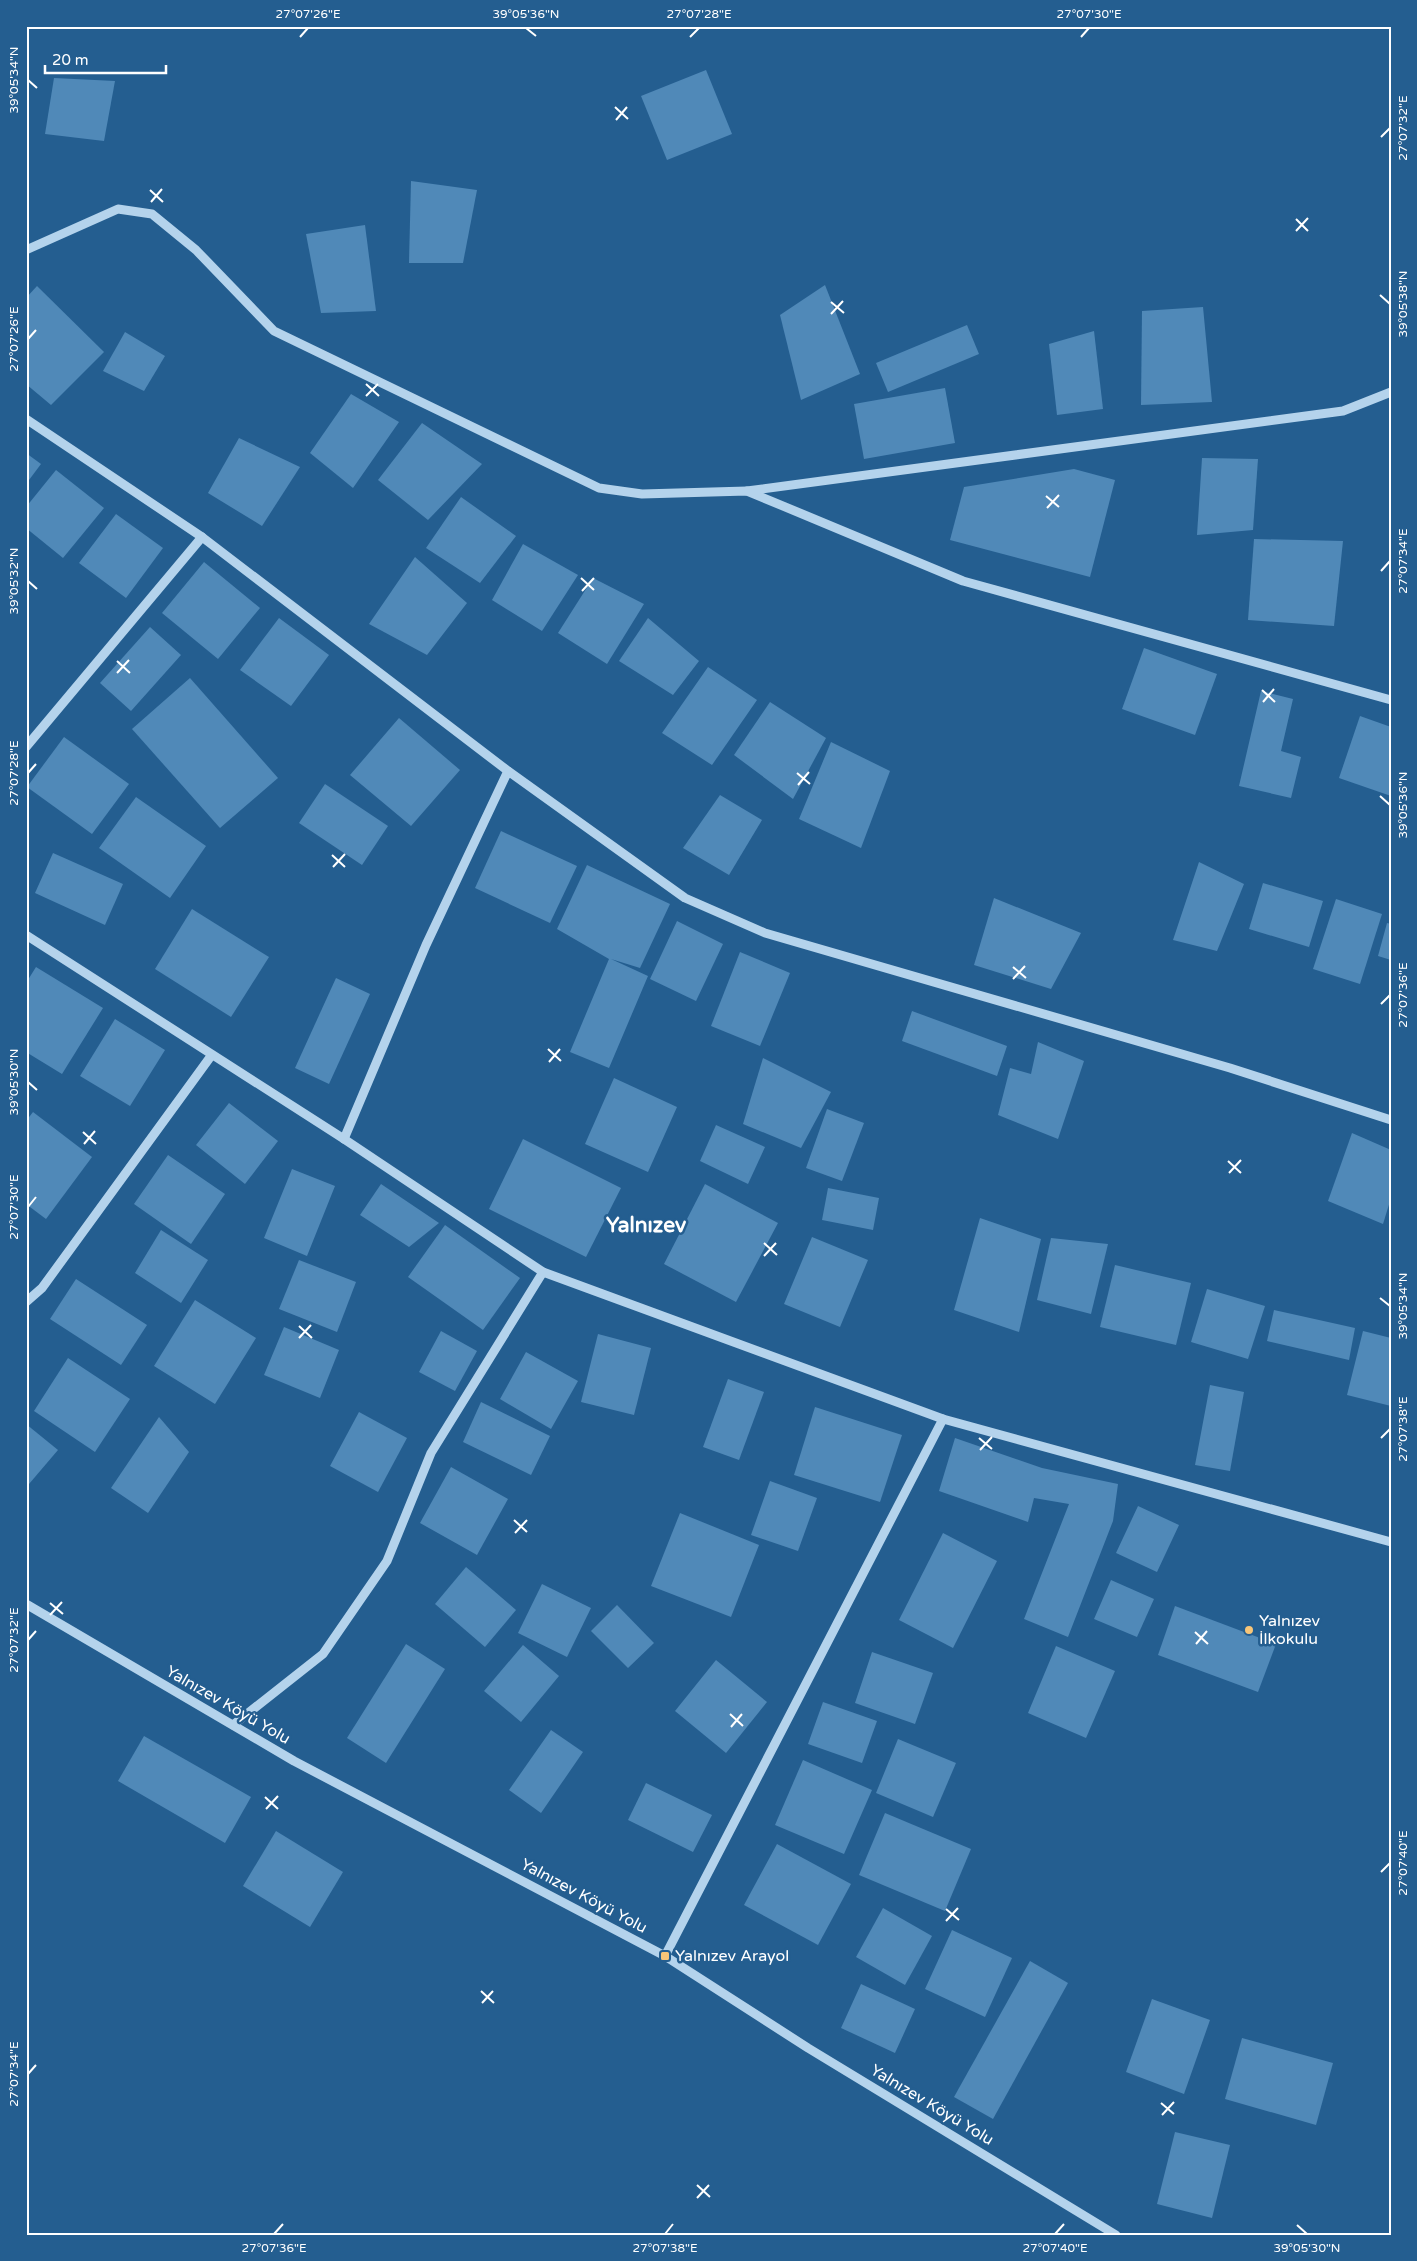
<svg xmlns="http://www.w3.org/2000/svg" width="1417" height="2261" font-family="'Varela Round',sans-serif">
<rect width="100%" height="100%" fill="#245e90"/>
<g fill="#5089b8">
<polygon points="706,70 732,134 667,160 641,96"/>
<polygon points="54,78 115,81 104,141 45,134"/>
<polygon points="411,181 477,190 463,263 409,263"/>
<polygon points="365,225 376,311 321,313 306,234"/>
<polygon points="825,285 860,374 801,400 780,315"/>
<polygon points="37,286 104,352 51,405 26,384 26,298"/>
<polygon points="1203,307 1212,402 1141,405 1142,311"/>
<polygon points="967,325 979,354 888,392 876,363"/>
<polygon points="1094,331 1103,409 1057,415 1049,344"/>
<polygon points="125,332 165,356 144,391 103,371"/>
<polygon points="945,388 955,443 864,459 854,404"/>
<polygon points="351,394 399,422 353,488 310,453"/>
<polygon points="422,423 482,464 428,520 378,480"/>
<polygon points="239,438 300,467 262,526 208,493"/>
<polygon points="26,453 41,464 26,484"/>
<polygon points="1202,458 1258,459 1253,530 1197,535"/>
<polygon points="1074,469 1115,480 1090,577 950,540 964,487"/>
<polygon points="56,470 104,508 63,558 26,528 26,507"/>
<polygon points="461,497 516,536 480,583 426,548"/>
<polygon points="116,514 163,548 126,598 79,563"/>
<polygon points="1254,539 1343,541 1334,626 1248,620"/>
<polygon points="523,544 578,575 542,631 492,600"/>
<polygon points="415,557 467,603 427,655 369,624"/>
<polygon points="204,562 260,608 218,659 162,613"/>
<polygon points="593,578 644,604 607,664 558,633"/>
<polygon points="279,618 329,655 291,706 240,670"/>
<polygon points="648,618 699,661 673,695 619,661"/>
<polygon points="150,627 181,655 131,711 100,683"/>
<polygon points="1144,648 1217,674 1195,735 1122,709"/>
<polygon points="708,667 757,700 712,765 662,733"/>
<polygon points="190,678 278,778 220,828 132,729"/>
<polygon points="1261,691 1293,699 1281,751 1301,757 1291,798 1239,786"/>
<polygon points="770,702 826,738 793,799 734,755"/>
<polygon points="1360,716 1391,727 1391,796 1339,778"/>
<polygon points="399,718 460,770 411,826 350,775"/>
<polygon points="64,737 129,784 92,834 27,787"/>
<polygon points="831,742 890,771 861,848 799,819"/>
<polygon points="325,784 388,826 362,865 299,823"/>
<polygon points="720,795 762,820 729,875 683,848"/>
<polygon points="136,797 206,846 170,898 99,848"/>
<polygon points="501,831 577,866 550,923 475,888"/>
<polygon points="53,853 123,884 105,925 35,893"/>
<polygon points="1199,862 1244,884 1217,951 1173,940"/>
<polygon points="587,865 670,904 640,968 611,959 648,976 609,1068 570,1052 609,959 557,929"/>
<polygon points="1263,883 1323,901 1309,947 1249,929"/>
<polygon points="994,898 1081,933 1051,989 974,965"/>
<polygon points="1336,899 1382,914 1360,984 1313,969"/>
<polygon points="192,909 269,957 231,1017 155,969"/>
<polygon points="677,921 723,944 696,1001 650,979"/>
<polygon points="1387,923 1391,924 1391,960 1378,956"/>
<polygon points="740,952 790,973 760,1046 711,1026"/>
<polygon points="36,967 103,1008 62,1074 26,1052 26,983"/>
<polygon points="336,978 370,994 329,1084 295,1068"/>
<polygon points="912,1011 1007,1046 997,1076 902,1041"/>
<polygon points="115,1019 165,1050 130,1106 80,1076"/>
<polygon points="1038,1042 1084,1061 1058,1139 998,1115 1010,1068 1031,1074"/>
<polygon points="763,1058 831,1092 801,1148 743,1124"/>
<polygon points="614,1078 677,1107 648,1172 585,1144"/>
<polygon points="229,1103 278,1141 245,1184 196,1145"/>
<polygon points="827,1109 864,1123 842,1181 806,1168"/>
<polygon points="33,1112 92,1157 46,1219 26,1204 26,1121"/>
<polygon points="716,1125 765,1147 748,1184 700,1161"/>
<polygon points="1352,1133 1391,1150 1391,1198 1383,1224 1328,1201"/>
<polygon points="523,1139 621,1188 586,1257 489,1209"/>
<polygon points="168,1155 225,1194 191,1244 134,1204"/>
<polygon points="292,1169 335,1186 307,1256 264,1238"/>
<polygon points="381,1184 439,1223 409,1247 360,1215"/>
<polygon points="705,1184 778,1223 736,1302 664,1264"/>
<polygon points="828,1188 879,1198 873,1230 822,1220"/>
<polygon points="980,1218 1041,1239 1019,1332 954,1310"/>
<polygon points="445,1225 520,1278 483,1330 408,1277"/>
<polygon points="161,1230 208,1260 181,1303 135,1273"/>
<polygon points="812,1237 868,1260 840,1327 784,1304"/>
<polygon points="1051,1238 1108,1244 1091,1314 1037,1300"/>
<polygon points="299,1260 356,1282 337,1332 279,1309"/>
<polygon points="1115,1265 1191,1283 1176,1345 1100,1327"/>
<polygon points="76,1279 147,1325 121,1365 50,1319"/>
<polygon points="1207,1289 1265,1306 1248,1359 1191,1342"/>
<polygon points="195,1300 256,1338 215,1404 154,1366"/>
<polygon points="1274,1310 1355,1328 1349,1360 1267,1341"/>
<polygon points="284,1327 339,1350 320,1398 264,1375"/>
<polygon points="441,1331 477,1351 455,1391 419,1372"/>
<polygon points="1363,1331 1391,1338 1391,1406 1347,1395"/>
<polygon points="598,1334 651,1348 634,1415 581,1402"/>
<polygon points="526,1352 578,1381 551,1429 500,1399"/>
<polygon points="68,1358 130,1399 95,1452 34,1411"/>
<polygon points="728,1379 764,1392 739,1460 703,1447"/>
<polygon points="1210,1385 1244,1392 1230,1471 1195,1465"/>
<polygon points="481,1402 550,1436 531,1475 463,1442"/>
<polygon points="815,1407 902,1435 880,1502 794,1475"/>
<polygon points="359,1412 407,1438 378,1492 330,1466"/>
<polygon points="159,1417 189,1452 148,1513 111,1488"/>
<polygon points="26,1424 58,1450 29,1484 26,1482"/>
<polygon points="955,1438 1042,1468 1118,1484 1113,1521 1068,1637 1024,1619 1069,1504 1034,1498 1028,1522 939,1491"/>
<polygon points="451,1467 508,1499 477,1555 420,1523"/>
<polygon points="770,1481 817,1498 798,1551 751,1535"/>
<polygon points="1138,1506 1179,1525 1157,1572 1116,1553"/>
<polygon points="680,1513 759,1545 731,1617 651,1586"/>
<polygon points="943,1533 997,1561 953,1648 899,1620"/>
<polygon points="466,1567 516,1610 485,1647 435,1604"/>
<polygon points="1111,1580 1154,1599 1137,1637 1094,1619"/>
<polygon points="542,1584 591,1608 567,1657 518,1633"/>
<polygon points="617,1605 654,1643 628,1668 591,1631"/>
<polygon points="1175,1606 1276,1644 1258,1692 1158,1655"/>
<polygon points="406,1644 445,1669 386,1763 347,1738"/>
<polygon points="523,1645 559,1676 521,1722 484,1691"/>
<polygon points="1056,1646 1115,1671 1086,1738 1028,1713"/>
<polygon points="872,1652 933,1673 915,1724 855,1703"/>
<polygon points="716,1660 767,1702 726,1753 675,1711"/>
<polygon points="823,1702 877,1721 862,1763 808,1744"/>
<polygon points="551,1730 583,1752 541,1813 509,1790"/>
<polygon points="144,1736 251,1797 225,1843 118,1781"/>
<polygon points="898,1739 956,1763 933,1817 876,1793"/>
<polygon points="803,1760 872,1790 844,1854 775,1825"/>
<polygon points="646,1783 712,1815 693,1852 628,1820"/>
<polygon points="885,1813 971,1849 945,1911 859,1875"/>
<polygon points="276,1831 343,1872 310,1927 243,1886"/>
<polygon points="777,1844 851,1884 818,1945 744,1905"/>
<polygon points="883,1908 932,1936 905,1985 856,1957"/>
<polygon points="952,1930 1012,1958 985,2017 925,1989"/>
<polygon points="1030,1961 1068,1983 993,2119 954,2097"/>
<polygon points="861,1984 915,2009 895,2053 841,2028"/>
<polygon points="1152,1999 1210,2020 1184,2094 1126,2072"/>
<polygon points="1242,2038 1333,2063 1316,2125 1225,2099"/>
<polygon points="1175,2132 1230,2145 1212,2218 1157,2204"/>
</g>
<g fill="none" stroke-linecap="round" stroke-linejoin="round">
<g stroke="#b4d3ec" stroke-width="9">
<polyline points="26,250 118,209 152,214 196,250 274,331 599,488 642,494 747,491 963,581 1391,700"/>
<polyline points="26,419 202,537"/>
<polyline points="747,491 1343,411 1391,392"/>
<polyline points="26,747 202,537 508,771"/>
<polyline points="26,935 344,1139 543,1272 943,1419 665,1956"/>
<polyline points="344,1139 426,945 508,771 685,898 765,933 1230,1068 1391,1120"/>
<polyline points="26,1302 42,1288 211,1056"/>
<polyline points="943,1419 1391,1542"/>
<polyline points="26,1604 294,1761 665,1956 808,2048 1116,2235"/>
<polyline points="233,1725 323,1654 387,1561 431,1453 543,1272"/>
</g>
</g>
<path fill="none" stroke="#fff" stroke-width="2" d="M526 28 536 36M300 37 308 28M690 37 699 28M1081 37 1089 28M28 80 37 88M615 107 628 119M616 120 627 107M1381 137 1390 128M150 190 163 202M151 202 162 189M1296 219 1308 231M1296 231 1308 218M1380 295 1390 304M831 302 844 313M831 314 843 301M28 339 36 330M366 384 379 396M366 396 378 384M1046 496 1059 507M1047 508 1059 495M1381 571 1390 561M581 578 594 590M28 581 37 589M582 591 594 578M117 661 130 673M117 673 129 660M1262 690 1275 702M1263 702 1274 689M28 773 36 764M797 773 810 784M798 785 809 772M1380 796 1390 805M332 855 345 867M333 867 345 854M1013 967 1026 978M1013 979 1025 966M1381 1004 1390 995M548 1049 561 1061M549 1062 560 1049M28 1082 37 1090M83 1132 96 1144M84 1144 95 1131M1228 1161 1241 1173M1229 1173 1241 1160M28 1207 36 1197M764 1243 777 1255M764 1256 776 1243M1380 1298 1390 1306M299 1326 312 1338M299 1338 311 1325M979 1438 992 1449M1381 1438 1390 1429M980 1450 992 1437M514 1520 527 1532M515 1533 527 1520M50 1603 63 1614M50 1615 62 1602M1195 1632 1208 1644M28 1640 36 1631M1196 1644 1207 1631M730 1714 743 1726M731 1727 742 1714M265 1797 278 1809M266 1809 278 1796M1381 1872 1390 1863M946 1909 959 1920M946 1921 958 1908M481 1991 494 2003M482 2003 493 1991M28 2074 36 2065M1161 2103 1174 2114M1162 2115 1174 2102M697 2185 710 2197M697 2198 709 2185M1297 2225 1307 2234M274 2234 283 2224M665 2234 673 2224M1055 2234 1064 2224"/>
<g fill="#f7c578" stroke="#245e90" stroke-width="2">
<circle cx="1249" cy="1630" r="5"/>
<rect x="660" y="1951" width="10" height="10" rx="2.5"/>
</g>
<g text-anchor="middle" dominant-baseline="central" stroke-width="5" stroke-linejoin="round" paint-order="stroke">
<g font-size="16" fill="#fff" stroke="#245e90" text-anchor="start">
<text x="1259" y="1621">Yalnızev<tspan x="1259" dy="18">İlkokulu</tspan></text>
<text x="675" y="1956">Yalnızev Arayol</text>
</g>
<g font-size="16" fill="#fff" stroke="#245e90">
<text transform="translate(228 1705) rotate(30)">Yalnızev Köyü Yolu</text>
<text transform="translate(584 1896) rotate(28)">Yalnızev Köyü Yolu</text>
<text transform="translate(932 2105) rotate(31)">Yalnızev Köyü Yolu</text>
</g>
<g font-size="21" font-weight="bold" fill="#fff" stroke="#245e90">
<text x="646" y="1225">Yalnızev</text>
</g>
</g>
<rect width="1417" height="2261" fill="none" stroke="#245e90" stroke-width="55"/>
<path d="M45 65v8h121v-8" fill="none" stroke="#ffffff" stroke-width="2.5"/>
<text x="52" y="65" font-size="15" fill="#ffffff" stroke="#245e90" stroke-width="4" paint-order="stroke">20 m</text>
<rect x="28" y="28" width="1362" height="2206" fill="none" stroke="#fff" stroke-width="2"/>
<g font-size="12" text-anchor="middle" fill="#fff">
<text x="308" y="18">27°07'26"E</text>
<text x="526" y="18">39°05'36"N</text>
<text x="699" y="18">27°07'28"E</text>
<text x="1089" y="18">27°07'30"E</text>
<text transform="translate(14 80) rotate(-90)" y="4">39°05'34"N</text>
<text transform="translate(1403 128) rotate(-90)" y="4">27°07'32"E</text>
<text transform="translate(1403 304) rotate(-90)" y="4">39°05'38"N</text>
<text transform="translate(14 339) rotate(-90)" y="4">27°07'26"E</text>
<text transform="translate(1403 561) rotate(-90)" y="4">27°07'34"E</text>
<text transform="translate(14 581) rotate(-90)" y="4">39°05'32"N</text>
<text transform="translate(14 773) rotate(-90)" y="4">27°07'28"E</text>
<text transform="translate(1403 805) rotate(-90)" y="4">39°05'36"N</text>
<text transform="translate(1403 995) rotate(-90)" y="4">27°07'36"E</text>
<text transform="translate(14 1082) rotate(-90)" y="4">39°05'30"N</text>
<text transform="translate(14 1207) rotate(-90)" y="4">27°07'30"E</text>
<text transform="translate(1403 1306) rotate(-90)" y="4">39°05'34"N</text>
<text transform="translate(1403 1429) rotate(-90)" y="4">27°07'38"E</text>
<text transform="translate(14 1640) rotate(-90)" y="4">27°07'32"E</text>
<text transform="translate(1403 1863) rotate(-90)" y="4">27°07'40"E</text>
<text transform="translate(14 2074) rotate(-90)" y="4">27°07'34"E</text>
<text x="274" y="2252">27°07'36"E</text>
<text x="665" y="2252">27°07'38"E</text>
<text x="1055" y="2252">27°07'40"E</text>
<text x="1307" y="2252">39°05'30"N</text>
</g>
</svg>
